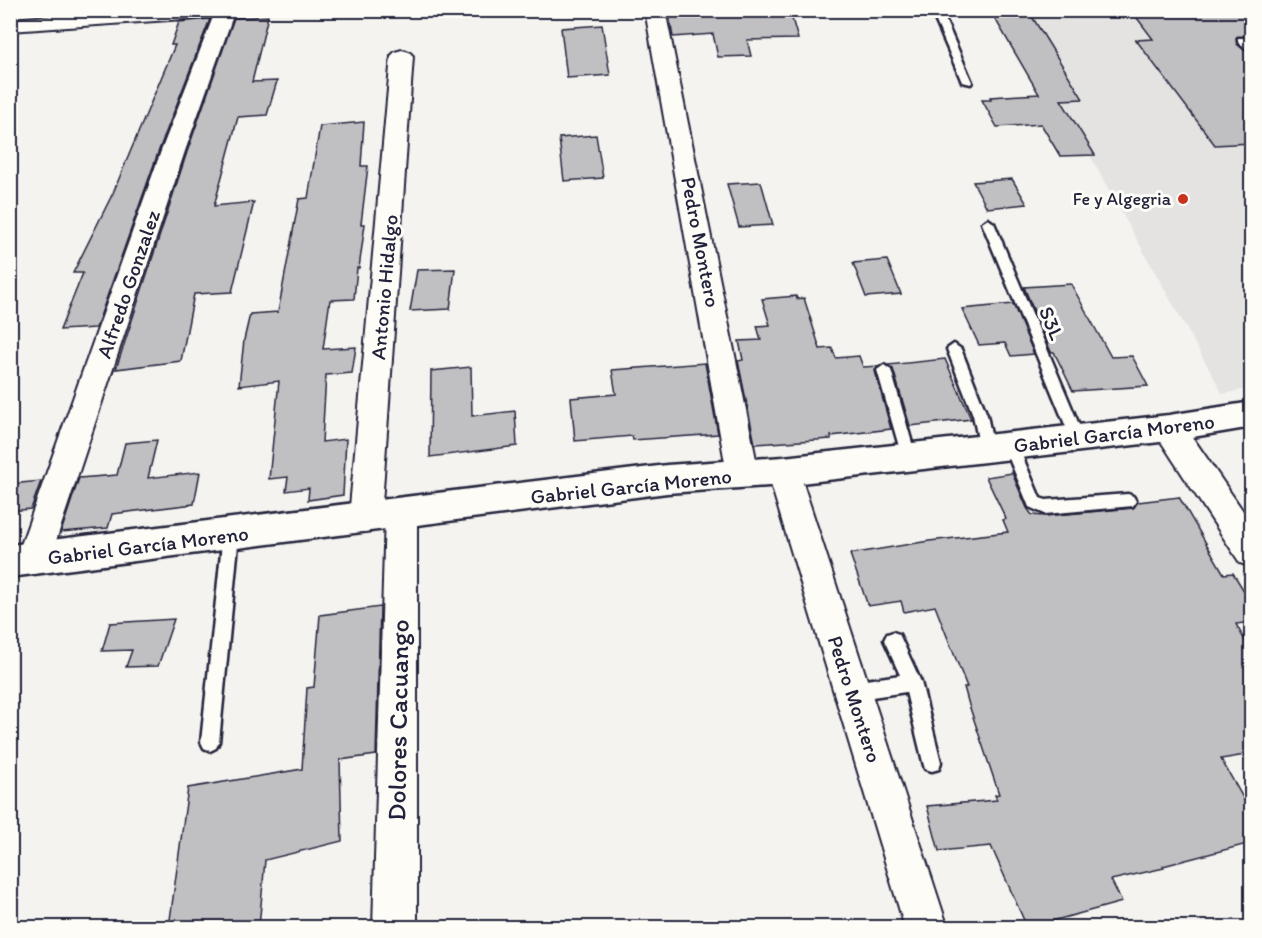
<svg xmlns="http://www.w3.org/2000/svg" width="1262" height="938" font-family="Itim,sans-serif">
<rect width="100%" height="100%" fill="#f4f3ef"/>
<filter id="ink" filterUnits="userSpaceOnUse"><feTurbulence type="fractalNoise" baseFrequency=".0167" numOctaves="2"/><feDisplacementMap in="SourceGraphic" scale="12" xChannelSelector="R" yChannelSelector="G"/><feConvolveMatrix kernelMatrix="1 2 1 2 8 2 1 2 1" color-interpolation-filters="sRGB"/></filter>
<g filter="url(#ink)">
<polygon fill="#e4e3e2" points="1009,11 1251,11 1251,388 1223,394"/>
<g fill="#c0bfc2" stroke="#22223b" stroke-width="1.5">
<polygon points="668,10 769,10 769,15 791,15 798,39 747,40 751,56 718,57 713,34 673,37"/>
<polygon points="990,10 1028,10 1083,99 1061,100 1095,155 1060,156 1041,124 997,127 982,100 991,100 990,97 1039,94"/>
<polygon points="1131,10 1251,10 1251,42 1244,36 1236,38 1237,44 1251,56 1251,143 1215,145 1136,40 1153,39"/>
<polygon points="268,16 252,82 277,81 267,115 238,117 214,206 254,202 232,292 194,294 181,361 116,369 187,152 234,18"/>
<polygon points="210,19 159,150 96,328 60,330 83,273 73,273 113,193 175,45 171,45 179,22"/>
<polygon points="602,25 610,75 567,78 561,28"/>
<polygon points="364,122 361,166 368,166 361,224 365,224 359,268 357,268 354,299 330,300 323,349 356,347 352,373 326,375 322,442 346,439 343,495 308,500 309,488 286,491 288,477 269,479 279,381 239,386 244,340 250,314 278,312 299,199 308,198 320,126"/>
<polygon points="596,135 603,178 564,181 559,138"/>
<polygon points="1012,179 1027,204 987,208 973,182"/>
<polygon points="761,182 773,225 739,227 727,184"/>
<polygon points="887,260 901,294 866,297 853,263"/>
<polygon points="455,269 450,309 410,311 417,270"/>
<polygon points="1071,284 1111,357 1132,356 1148,386 1073,391 1054,352 1051,352 1024,287"/>
<polygon points="796,296 797,299 804,298 820,349 832,348 836,358 859,356 863,367 879,366 875,371 891,429 831,436 831,439 755,444 738,361 743,360 739,341 761,340 757,326 770,325 762,299"/>
<polygon points="1013,304 1034,354 1011,356 1005,343 979,345 962,309"/>
<polygon points="945,359 971,419 910,426 893,369 888,365"/>
<polygon points="705,363 718,434 633,440 632,436 575,441 571,398 616,394 612,370"/>
<polygon points="471,367 472,416 515,411 517,446 430,457 431,371"/>
<polygon points="157,440 148,478 200,472 194,504 112,514 108,528 61,532 79,478 117,475 125,443"/>
<polygon points="1012,473 1027,508 1032,515 1045,516 1133,508 1138,502 1179,497 1224,574 1233,573 1251,602 1251,622 1236,624 1251,652 1251,754 1221,759 1251,812 1251,843 1163,866 1164,868 1111,880 1122,902 1030,927 1027,927 991,846 939,851 927,806 997,800 995,795 999,794 969,705 964,687 967,687 935,606 904,612 901,601 868,606 850,554 929,541 1008,532 1003,520 1006,519 986,477"/>
<polygon points="41,481 31,509 10,511 10,484"/>
<polygon points="380,607 376,755 340,760 342,841 265,860 259,927 169,927 188,788 302,769 307,688 314,687 320,615"/>
<polygon points="174,619 158,666 126,667 132,650 102,651 110,623"/>
</g>
<g fill="none" stroke-linecap="round" stroke-linejoin="round">
<g stroke="#22223b" stroke-width="5">
<g id="service">
<polygon points="931,10 941,10 972,82 971,84 962,82"/>
<polygon points="1238,38 1244,38 1252,45 1252,54 1238,42"/>
<polygon points="988,219 994,223 1085,439 1083,443 1073,443 1071,439 982,223"/>
<polygon points="954,344 961,349 987,415 994,449 992,453 982,453 980,449 973,415 947,349"/>
<polygon points="884,365 891,370 916,457 914,461 904,461 902,457 877,370"/>
<polygon points="1011,440 1016,442 1018,446 1040,498 1046,500 1128,494 1133,496 1136,501 1133,506 1045,514 1029,507 1004,446 1006,442"/>
<polygon points="231,527 237,529 239,534 219,742 216,748 210,751 204,748 201,742 223,534 225,529"/>
<polygon points="893,632 899,634 921,682 941,762 939,769 932,771 925,769 923,762 906,692 852,700 846,697 843,691 846,685 852,682 900,675 884,640 887,634"/>
</g>
</g>
<g stroke="#22223b" stroke-width="4">
<g id="minor">
<polygon points="131,10 235,10 185,151 50,559 45,570 33,574 21,570 16,559 161,151 213,17 10,31 10,19"/>
<polygon points="645,10 665,10 759,474 754,483 743,487 732,483 727,474"/>
<polygon points="402,50 409,52 413,56 381,518 377,528 365,532 353,528 349,518 391,56 395,52"/>
<polygon points="1169,416 1180,419 1252,524 1252,567 1240,563 1158,437 1154,428 1158,419"/>
<polygon points="783,458 794,462 799,471 948,928 905,928 767,471 772,462"/>
<polygon points="401,499 413,503 417,513 417,928 373,928 385,513 389,503"/>
</g>
</g>
<g stroke="#22223b" stroke-width="5">
<polygon id="tertiary" points="1252,402 1252,427 1169,441 783,485 667,493 10,577 10,545 667,465 783,457 1169,415"/>
</g>
<use href="#service" fill="#fdfcf7" fill-rule="evenodd"/>
<use href="#minor" fill="#fdfcf7" fill-rule="evenodd"/>
<use href="#tertiary" fill="#fdfcf7" fill-rule="evenodd"/>
</g>
</g>
<circle fill="#c8321e" stroke="#fdfcf7" stroke-width="2" cx="1183" cy="199" r="6"/>
<g text-anchor="middle" dominant-baseline="central" stroke-width="6" stroke-linejoin="round" paint-order="stroke">
<g font-size="18" fill="#22223b" stroke="#fdfcf7" text-anchor="end">
<text x="1171" y="199">Fe y Algegria</text>
</g>
<g font-size="21" fill="#22223b" stroke="#fdfcf7">
<text transform="translate(701 242) rotate(79)">Pedro Montero</text>
<text transform="translate(128 284) rotate(-71)">Alfredo Gonzalez</text>
<text transform="translate(384 287) rotate(-85)">Antonio Hidalgo</text>
<text transform="translate(1052 323) rotate(67)">S3L</text>
<text transform="translate(1114 433) rotate(-7)">Gabriel García Moreno</text>
<text transform="translate(631 486) rotate(-6)">Gabriel García Moreno</text>
<text transform="translate(148 545) rotate(-7)">Gabriel García Moreno</text>
<text transform="translate(855 699) rotate(72)">Pedro Montero</text>
</g>
<g font-size="26" fill="#22223b" stroke="#fdfcf7">
<text transform="translate(398 720) rotate(-89)">Dolores Cacuango</text>
</g>
</g>
<rect width="1262" height="938" fill="none" stroke="#fdfcf7" stroke-width="36"/>
<rect x="18" y="18" width="1226" height="902" fill="none" stroke="#22223b" stroke-width="2" filter="url(#ink)"/>
</svg>
